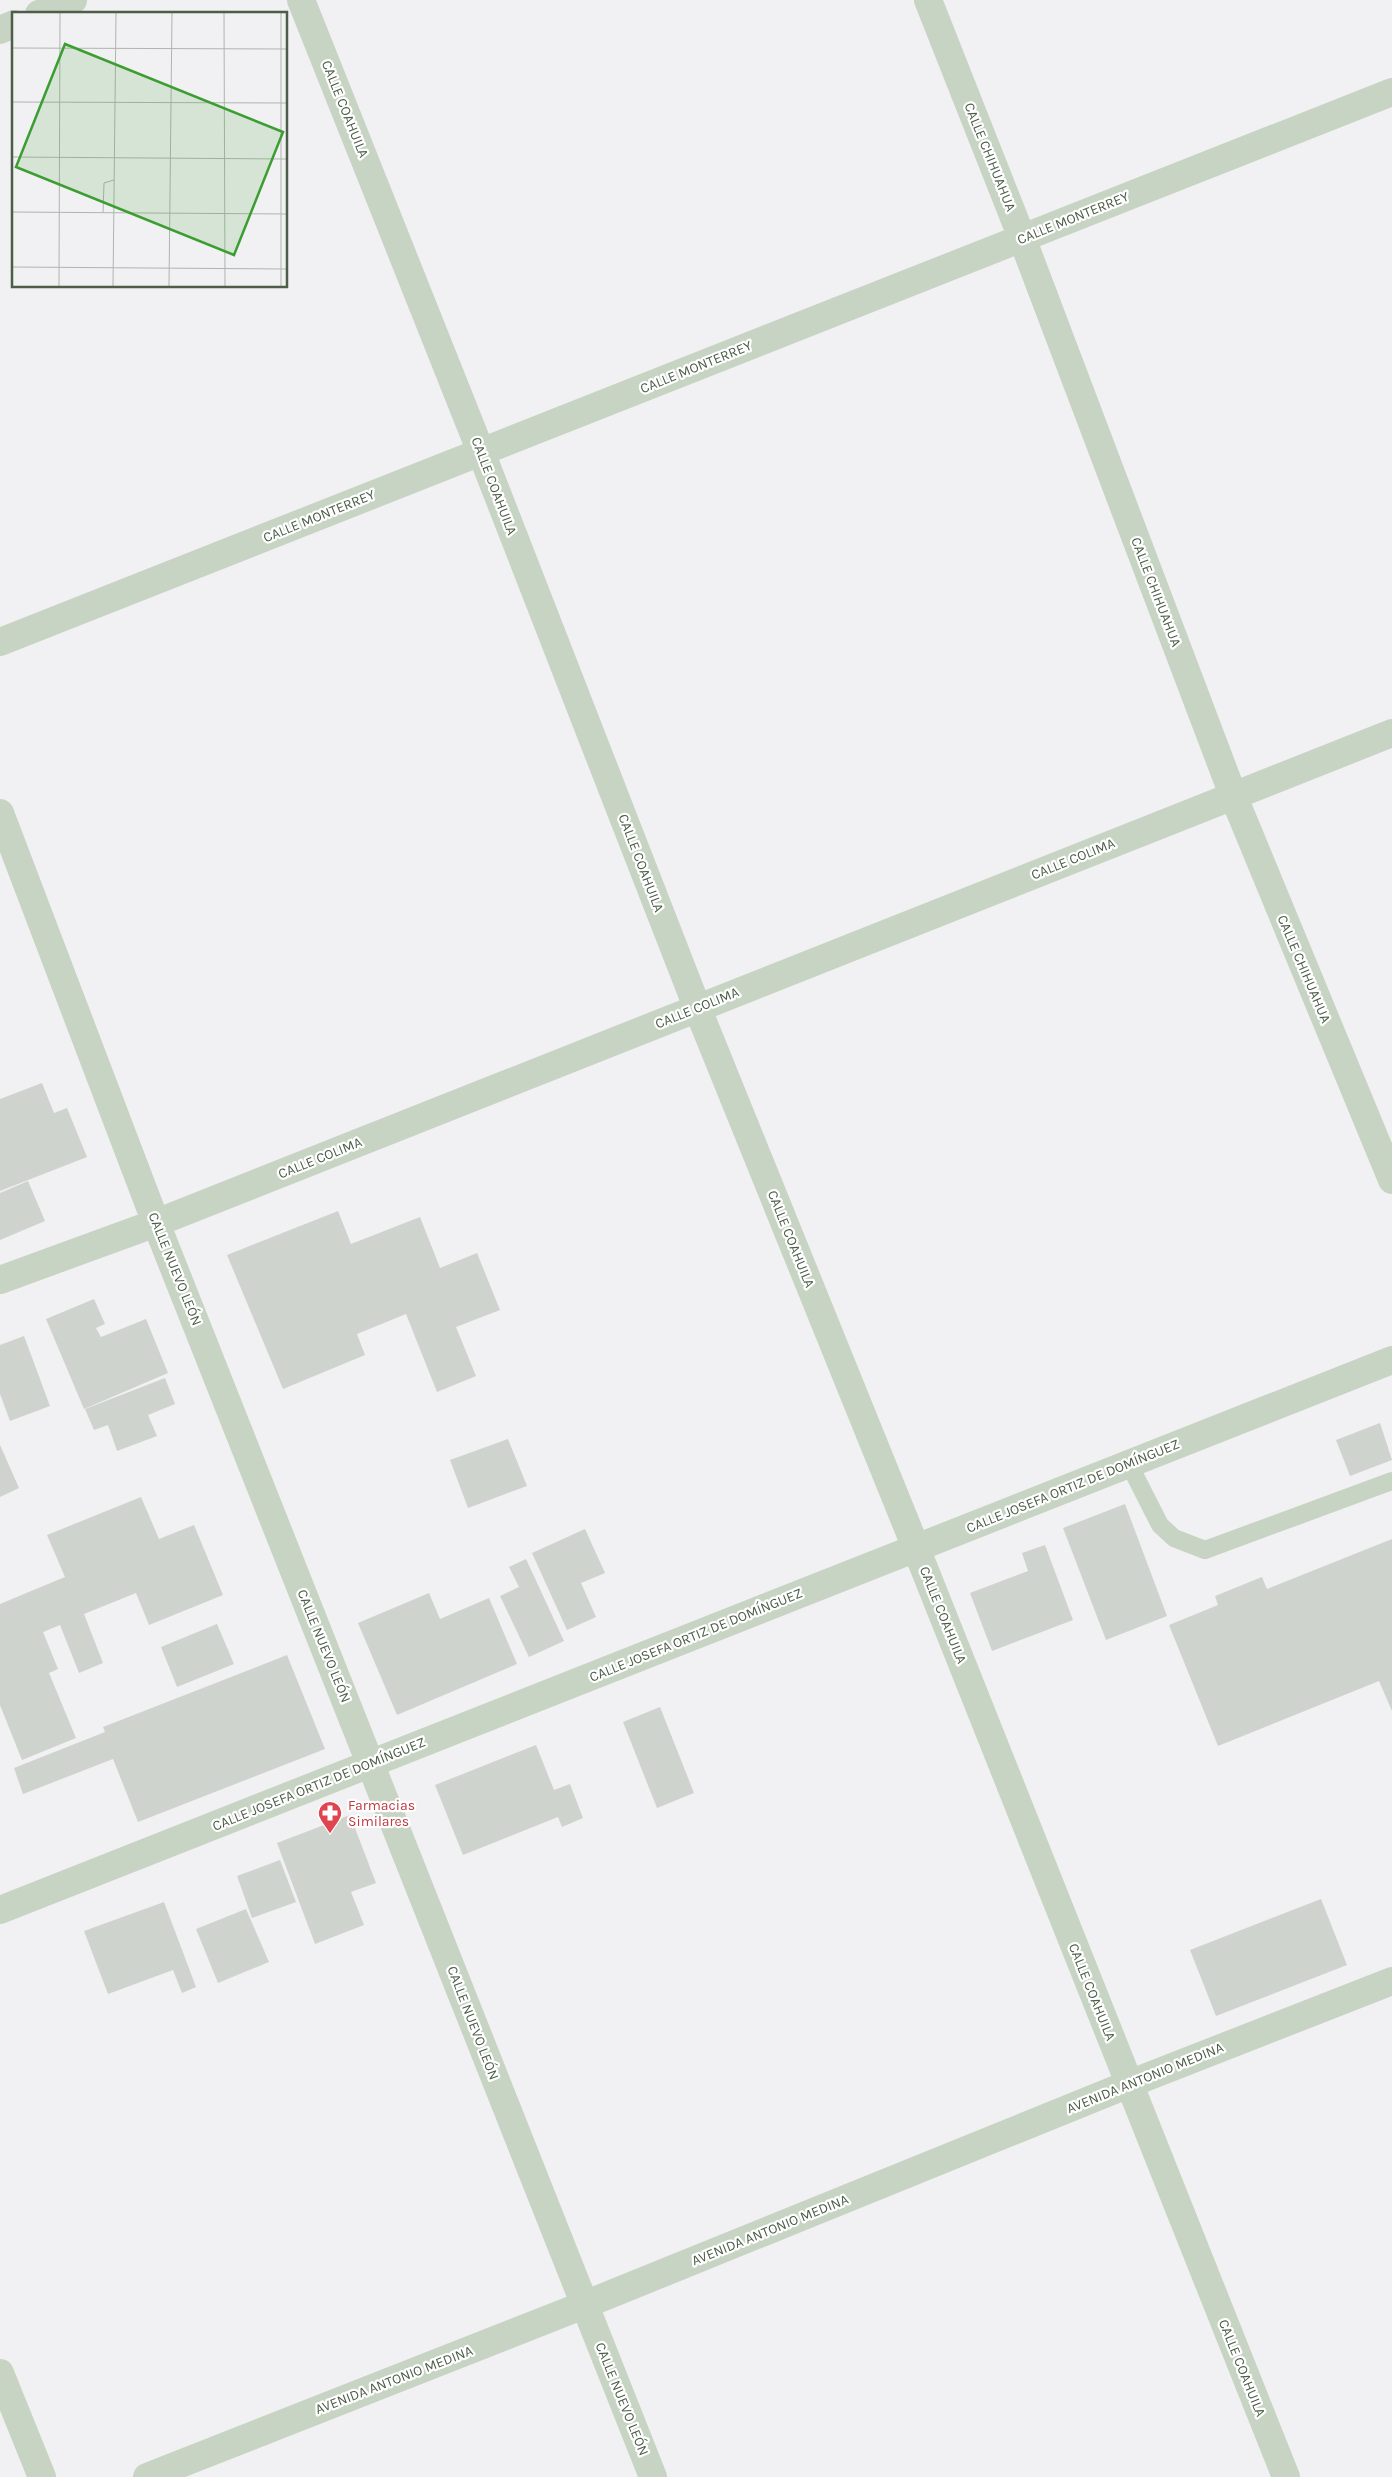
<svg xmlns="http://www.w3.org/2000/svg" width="1392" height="2477" font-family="Karla,sans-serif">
<rect width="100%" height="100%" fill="#f1f0f2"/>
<g fill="#ced4cd">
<polygon points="42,1083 54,1113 67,1108 87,1157 0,1191 0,1099"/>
<polygon points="28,1181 45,1221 0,1240 0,1193"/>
<polygon points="338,1211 351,1244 420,1217 440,1268 477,1253 500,1310 456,1327 476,1376 437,1392 406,1314 357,1334 365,1355 283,1389 227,1255"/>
<polygon points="94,1299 105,1324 96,1328 101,1337 146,1319 168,1373 84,1409 46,1319"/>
<polygon points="24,1336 50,1406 10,1421 0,1394 0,1345"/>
<polygon points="165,1378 175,1404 148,1415 157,1436 117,1451 108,1425 94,1430 85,1409"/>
<polygon points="1380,1423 1392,1460 1350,1476 1336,1440"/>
<polygon points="508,1439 527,1486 468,1508 450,1460"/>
<polygon points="0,1445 19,1488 0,1497"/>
<polygon points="141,1497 159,1539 194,1525 223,1595 149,1625 136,1593 84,1614 103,1663 79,1673 60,1625 43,1632 58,1669 49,1673 76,1738 22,1760 0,1705 0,1604 65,1577 47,1535"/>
<polygon points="1125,1504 1167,1616 1106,1640 1063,1528"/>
<polygon points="585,1529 605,1573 581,1583 596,1617 567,1630 532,1553"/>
<polygon points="1392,1539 1392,1711 1379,1681 1218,1746 1169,1625 1218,1605 1215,1596 1262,1577 1267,1589"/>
<polygon points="1045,1545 1073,1620 992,1651 970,1593 1028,1571 1022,1553"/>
<polygon points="526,1559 564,1641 529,1657 500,1596 519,1587 509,1567"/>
<polygon points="429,1593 440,1619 489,1598 517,1664 397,1715 358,1623"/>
<polygon points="217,1624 234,1664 177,1687 161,1647"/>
<polygon points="287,1655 325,1749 138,1822 113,1759 23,1794 14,1768 105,1732 103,1727"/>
<polygon points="660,1707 694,1793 657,1808 623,1722"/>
<polygon points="536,1745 554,1790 570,1784 583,1818 562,1827 558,1817 463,1855 435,1785"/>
<polygon points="350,1815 376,1883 351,1892 364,1925 315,1944 277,1843"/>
<polygon points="280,1860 296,1902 252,1918 237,1876"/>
<polygon points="1321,1899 1347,1965 1216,2016 1190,1950"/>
<polygon points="164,1902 196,1987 182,1993 173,1970 108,1994 84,1931"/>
<polygon points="246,1909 269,1962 218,1983 196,1929"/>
</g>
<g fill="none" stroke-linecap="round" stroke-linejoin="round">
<polyline stroke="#c7d4c4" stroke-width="18" points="1129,1464 1160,1525 1174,1538 1205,1550 1392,1481"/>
<g stroke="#c7d4c4" stroke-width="28">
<polyline points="301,0 481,452 697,1007 916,1548 1286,2477"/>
<polyline points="928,0 1022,238 1233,795 1392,1180"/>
<polyline points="39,14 73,0"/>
<polyline points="0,30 14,24"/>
<polyline points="0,813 156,1223 653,2477"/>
<polyline points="0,1280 156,1223 1392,733"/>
<polyline points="0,1910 1392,1360"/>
<polyline points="0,2373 42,2477"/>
<polyline points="147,2477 584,2305 1129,2084 1392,1981"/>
</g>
<polyline stroke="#c7d4c4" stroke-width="28" points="0,642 1392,92"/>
</g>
<defs>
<g id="pharmacy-pin" transform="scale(1.25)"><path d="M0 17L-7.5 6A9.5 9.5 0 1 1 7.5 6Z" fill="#e0444e" stroke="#fff"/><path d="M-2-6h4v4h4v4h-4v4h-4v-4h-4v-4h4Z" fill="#fff"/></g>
</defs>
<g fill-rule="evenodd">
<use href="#pharmacy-pin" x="330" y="1813"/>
</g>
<g text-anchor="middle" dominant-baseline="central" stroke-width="4.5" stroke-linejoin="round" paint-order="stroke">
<g font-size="14" fill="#4c5d48" stroke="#fff">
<text transform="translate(345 109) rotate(68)">CALLE COAHUILA</text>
<text transform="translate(990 157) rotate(68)">CALLE CHIHUAHUA</text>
<text transform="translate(1073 218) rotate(-22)">CALLE MONTERREY</text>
<text transform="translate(696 367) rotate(-22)">CALLE MONTERREY</text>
<text transform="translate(494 486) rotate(69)">CALLE COAHUILA</text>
<text transform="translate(319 516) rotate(-22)">CALLE MONTERREY</text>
<text transform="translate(1156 592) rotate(69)">CALLE CHIHUAHUA</text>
<text transform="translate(1073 859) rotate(-22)">CALLE COLIMA</text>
<text transform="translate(641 863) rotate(69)">CALLE COAHUILA</text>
<text transform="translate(1304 969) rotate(67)">CALLE CHIHUAHUA</text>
<text transform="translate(697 1008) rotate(-22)">CALLE COLIMA</text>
<text transform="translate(320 1158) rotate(-22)">CALLE COLIMA</text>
<text transform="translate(791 1239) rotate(68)">CALLE COAHUILA</text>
<text transform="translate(175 1269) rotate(68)">CALLE NUEVO LEÓN</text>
<text transform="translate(1073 1486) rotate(-22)">CALLE JOSEFA ORTIZ DE DOMÍNGUEZ</text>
<text transform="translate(943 1615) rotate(68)">CALLE COAHUILA</text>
<text transform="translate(696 1635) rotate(-22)">CALLE JOSEFA ORTIZ DE DOMÍNGUEZ</text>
<text transform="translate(324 1646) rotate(68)">CALLE NUEVO LEÓN</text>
<text transform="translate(319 1784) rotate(-22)">CALLE JOSEFA ORTIZ DE DOMÍNGUEZ</text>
<text transform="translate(1092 1992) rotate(68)">CALLE COAHUILA</text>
<text transform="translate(473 2023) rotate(69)">CALLE NUEVO LEÓN</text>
<text transform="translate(1145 2078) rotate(-22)">AVENIDA ANTONIO MEDINA</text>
<text transform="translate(770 2230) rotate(-22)">AVENIDA ANTONIO MEDINA</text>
<text transform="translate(1242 2368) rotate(68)">CALLE COAHUILA</text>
<text transform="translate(394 2380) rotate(-21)">AVENIDA ANTONIO MEDINA</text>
<text transform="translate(622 2399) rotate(68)">CALLE NUEVO LEÓN</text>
</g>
<g font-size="14" fill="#be3a42" stroke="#fff" text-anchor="start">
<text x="348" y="1805">Farmacias<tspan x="348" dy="16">Similares</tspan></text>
</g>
</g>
<g transform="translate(12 12)">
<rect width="275" height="275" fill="#f1f0f2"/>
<path fill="none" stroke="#afb5ae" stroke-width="1" d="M212 1 213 274M0 36 275 37M0 90 275 91M0 145 275 147M0 200 275 202M91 201 92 171 102 168M0 255 275 257M47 274 48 1M101 274 104 1M157 274 160 1M269 274V1"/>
<path fill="#3c9e32" fill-opacity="0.15" stroke="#3c9e32" stroke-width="2.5" d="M53 32 271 120 222 243 4 155Z"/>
<rect width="275" height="275" fill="none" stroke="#4c5d48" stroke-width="2.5"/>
</g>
</svg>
